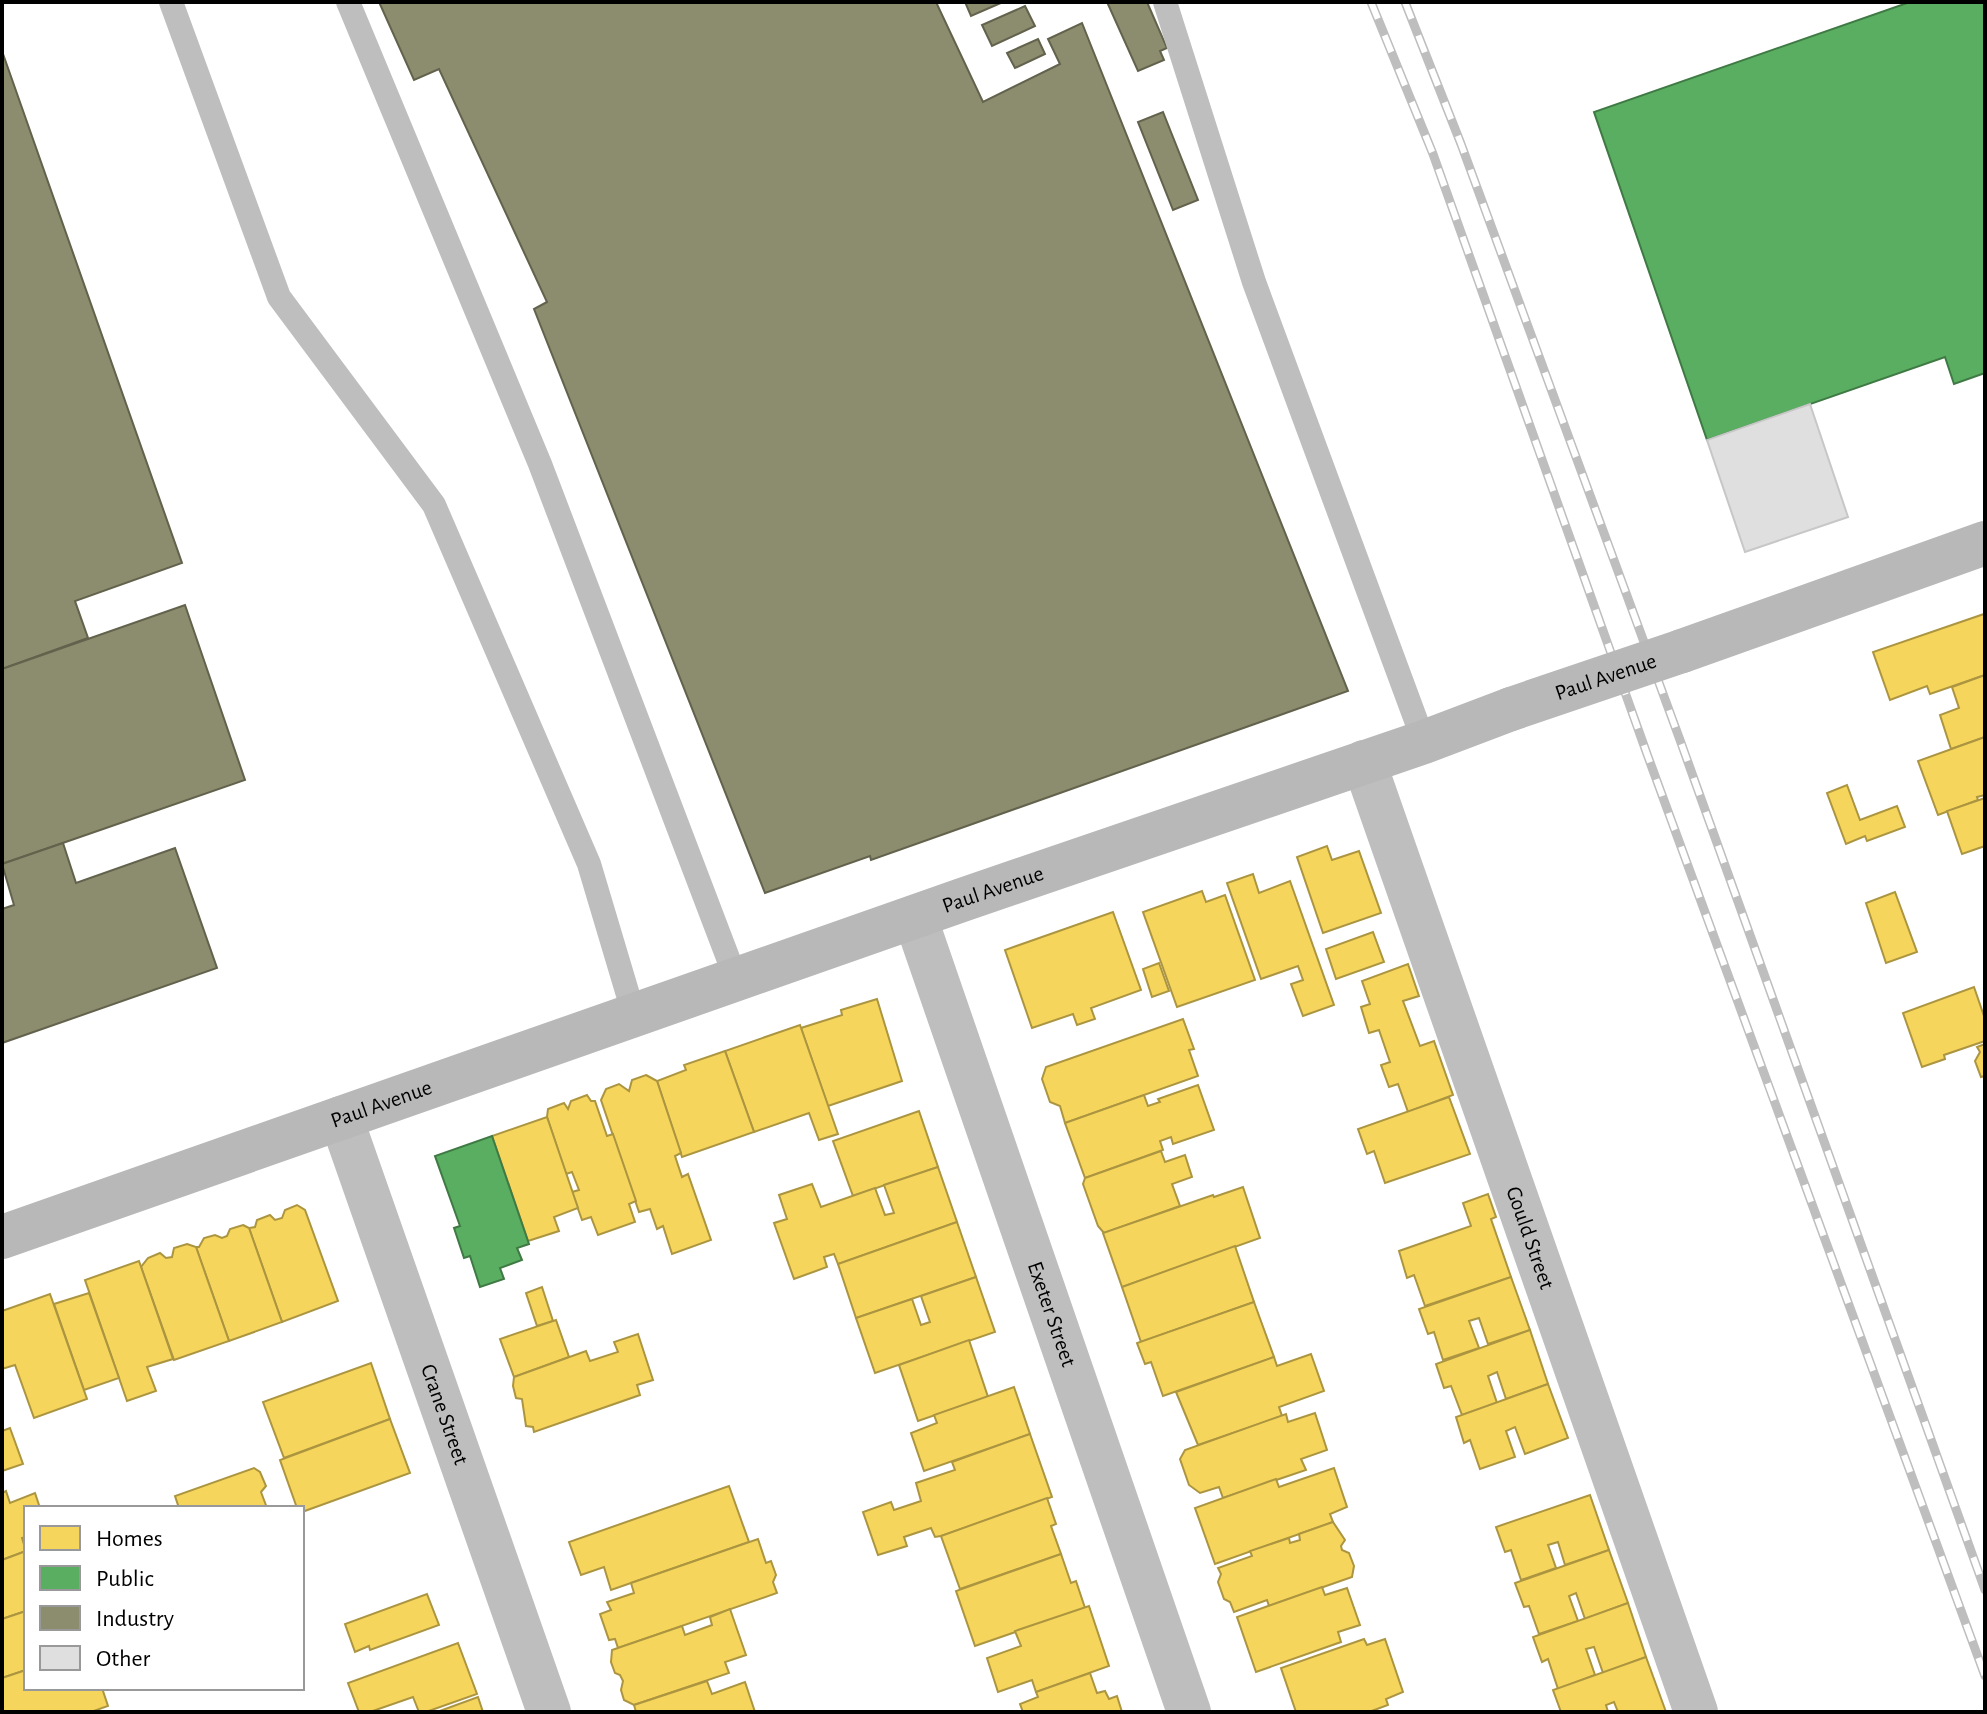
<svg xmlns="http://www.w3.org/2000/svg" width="1987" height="1714" font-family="'Alegreya Sans',sans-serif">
<rect width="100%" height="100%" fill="#fff"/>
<g fill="#f6d55c" stroke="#ac9540" stroke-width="2">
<polygon points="1984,614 1985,675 1930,694 1927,686 1890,700 1873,652"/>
<polygon points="1985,675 1985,737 1951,749 1940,715 1959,708 1952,687"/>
<polygon points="1985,737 1985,795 1977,797 1978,800 1938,815 1918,761"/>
<polygon points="1847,785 1860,820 1897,806 1905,827 1867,841 1865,836 1846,844 1827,793"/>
<polygon points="1985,798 1985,846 1962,854 1947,811"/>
<polygon points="1327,846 1332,860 1359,851 1381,913 1323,933 1297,857"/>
<polygon points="1253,874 1259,893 1290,881 1334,1005 1303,1016 1291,984 1303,980 1298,966 1261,979 1227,883"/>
<polygon points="1202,891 1206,902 1225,895 1255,980 1177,1007 1143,912"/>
<polygon points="1895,892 1917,952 1886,963 1866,903"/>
<polygon points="1113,912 1141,990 1091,1008 1095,1019 1077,1025 1073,1014 1032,1028 1005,950"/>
<polygon points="1373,932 1384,962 1336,979 1326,949"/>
<polygon points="1159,963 1169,991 1152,997 1143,969"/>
<polygon points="1408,964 1419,996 1403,1001 1420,1046 1434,1041 1453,1095 1408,1112 1398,1084 1389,1087 1381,1065 1390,1062 1379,1030 1369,1033 1361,1007 1370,1004 1362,981"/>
<polygon points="1974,987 1985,1019 1985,1041 1944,1055 1945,1059 1922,1067 1903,1013"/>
<polygon points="877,999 902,1081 828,1106 801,1028 842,1015 841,1010"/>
<polygon points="1183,1019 1194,1049 1189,1050 1198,1076 1065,1123 1060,1106 1050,1102 1042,1079 1046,1067"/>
<polygon points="800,1025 838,1134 819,1140 809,1113 754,1132 725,1051"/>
<polygon points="1985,1044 1985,1076 1981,1077 1975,1061 1980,1052 1977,1047"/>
<polygon points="725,1051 754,1132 682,1157 657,1081 686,1070 684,1065"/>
<polygon points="646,1075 657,1081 681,1153 675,1156 682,1177 688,1174 711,1240 672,1254 663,1226 657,1229 650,1209 639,1212 601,1100 606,1089 619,1084 629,1091 632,1080"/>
<polygon points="1198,1085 1214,1130 1173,1144 1171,1137 1160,1141 1163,1150 1085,1178 1065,1123 1144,1095 1148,1106 1160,1102 1158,1099"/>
<polygon points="587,1095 591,1101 595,1101 607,1136 613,1134 636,1201 629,1204 635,1222 598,1235 591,1217 582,1220 572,1192 579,1190 572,1172 566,1174 547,1117 548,1109 564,1103 568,1109 571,1101"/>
<polygon points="1449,1097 1470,1154 1385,1183 1374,1151 1367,1154 1358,1129"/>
<polygon points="919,1111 938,1167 853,1196 833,1141"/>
<polygon points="547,1117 578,1208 554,1217 559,1231 528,1241 492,1136"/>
<polygon points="1161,1151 1165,1162 1185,1155 1192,1177 1172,1184 1180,1206 1104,1233 1098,1226 1083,1184 1085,1178"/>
<polygon points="938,1167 957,1222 838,1264 834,1254 824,1257 827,1267 794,1279 774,1223 787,1219 779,1195 812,1184 821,1207 875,1188 885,1215 894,1213 884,1185"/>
<polygon points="1243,1187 1260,1238 1122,1287 1103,1233 1213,1195 1214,1197"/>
<polygon points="1488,1194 1496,1217 1491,1219 1511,1277 1425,1306 1414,1275 1407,1278 1399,1251 1471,1226 1463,1203"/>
<polygon points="297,1205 305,1210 338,1301 282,1322 249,1228 255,1227 257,1220 270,1215 275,1220 282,1218 285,1210"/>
<polygon points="957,1222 976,1277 856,1318 838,1264"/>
<polygon points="243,1225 249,1228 282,1322 229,1341 196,1247 199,1247 204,1238 215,1235 222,1238 227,1236 230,1229"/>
<polygon points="187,1244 196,1247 229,1341 174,1360 141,1267 148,1258 160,1253 166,1258 172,1257 174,1248"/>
<polygon points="1235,1246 1254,1302 1141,1342 1122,1287"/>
<polygon points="139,1261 173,1359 147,1367 156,1391 127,1401 85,1280"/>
<polygon points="976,1277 995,1332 875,1373 856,1318 912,1299 921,1325 930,1322 921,1296"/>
<polygon points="1511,1277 1530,1330 1488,1344 1479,1318 1469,1321 1479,1348 1443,1360 1434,1332 1428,1334 1419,1309"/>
<polygon points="542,1287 553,1321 537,1326 526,1293"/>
<polygon points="89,1293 119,1378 84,1390 54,1304"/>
<polygon points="50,1294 87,1399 34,1418 15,1365 2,1369 2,1311"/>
<polygon points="1254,1302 1274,1357 1163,1396 1151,1362 1145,1364 1137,1343"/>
<polygon points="556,1320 569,1357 514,1377 500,1339"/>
<polygon points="1530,1330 1548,1384 1506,1399 1497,1372 1488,1376 1497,1403 1462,1415 1451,1386 1444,1388 1436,1364"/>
<polygon points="638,1334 653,1380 637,1385 640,1395 534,1432 533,1427 526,1426 522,1399 516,1398 513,1386 514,1377 586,1351 590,1361 618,1352 614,1342"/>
<polygon points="969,1340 988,1397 918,1421 899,1365"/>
<polygon points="1311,1354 1324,1391 1279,1407 1282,1416 1198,1445 1176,1392 1274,1357 1277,1366"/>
<polygon points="371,1363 390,1419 284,1458 263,1402"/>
<polygon points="1548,1384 1568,1438 1525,1454 1515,1427 1506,1431 1515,1457 1480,1469 1470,1440 1464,1443 1456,1417"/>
<polygon points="1014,1387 1030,1434 924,1471 911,1433 937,1423 934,1415"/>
<polygon points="1315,1413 1327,1450 1301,1459 1306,1470 1223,1498 1219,1487 1200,1493 1189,1485 1180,1459 1185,1450 1286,1414 1288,1422"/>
<polygon points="390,1419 410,1473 302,1512 302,1508 297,1508 280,1460"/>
<polygon points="10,1428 23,1464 2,1471 2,1431"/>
<polygon points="1030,1434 1052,1497 941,1536 935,1537 931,1528 904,1537 907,1546 878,1555 863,1512 891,1502 894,1510 921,1501 916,1483 955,1470 952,1462"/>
<polygon points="254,1468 260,1472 266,1486 261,1492 267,1508 179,1508 175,1496"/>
<polygon points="1334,1468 1347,1507 1330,1514 1333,1522 1215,1564 1195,1508 1276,1479 1279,1487"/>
<polygon points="729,1486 749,1542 611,1590 604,1567 581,1575 569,1542"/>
<polygon points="6,1491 10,1503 35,1493 40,1508 26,1508 26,1537 22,1538 26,1551 2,1560 2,1493"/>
<polygon points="1590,1495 1609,1550 1565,1565 1558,1542 1548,1545 1556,1568 1521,1580 1511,1550 1505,1552 1496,1527"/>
<polygon points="1047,1498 1056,1524 1051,1526 1061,1554 960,1589 941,1536"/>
<polygon points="1333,1522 1345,1540 1341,1546 1342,1550 1349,1553 1354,1566 1352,1577 1269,1606 1267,1600 1234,1612 1230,1602 1224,1599 1218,1582 1221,1574 1218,1568 1252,1556 1250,1551 1289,1538 1290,1543 1300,1540 1299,1534"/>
<polygon points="758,1539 766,1563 771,1561 776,1575 773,1582 777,1593 618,1648 615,1639 609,1640 600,1614 611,1610 607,1602 634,1593 631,1583"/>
<polygon points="1609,1550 1628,1603 1585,1619 1576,1593 1569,1596 1578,1621 1539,1634 1529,1606 1524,1607 1515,1583"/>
<polygon points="26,1551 26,1611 2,1619 2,1560"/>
<polygon points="1061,1554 1071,1583 1076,1581 1085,1608 975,1646 956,1591"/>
<polygon points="1322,1587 1325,1595 1347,1588 1360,1625 1338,1632 1341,1642 1256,1672 1237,1617"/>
<polygon points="427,1594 439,1625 370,1650 369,1646 355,1652 345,1624"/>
<polygon points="1628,1603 1646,1657 1603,1673 1594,1647 1586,1649 1595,1675 1558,1689 1548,1659 1542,1662 1533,1637"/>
<polygon points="1089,1606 1109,1666 1036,1692 1032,1680 998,1692 987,1658 1021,1646 1015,1631"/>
<polygon points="730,1609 746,1655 725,1662 729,1673 634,1705 624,1700 621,1690 623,1681 620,1675 615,1673 611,1662 612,1650 682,1626 685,1635 712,1625 710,1617"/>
<polygon points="26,1611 26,1670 2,1678 2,1619"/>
<polygon points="1364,1639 1367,1645 1385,1639 1403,1692 1386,1699 1388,1705 1369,1712 1296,1712 1281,1668"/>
<polygon points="458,1643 477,1694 426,1712 419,1712 413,1697 370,1712 359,1712 348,1683"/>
<polygon points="1646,1657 1666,1712 1618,1712 1614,1702 1606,1705 1608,1712 1561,1712 1553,1690"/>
<polygon points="26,1670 26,1688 102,1688 108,1706 91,1712 2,1712 2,1678"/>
<polygon points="1090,1673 1097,1693 1105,1691 1109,1699 1117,1696 1122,1712 1023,1712 1020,1704 1038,1697 1036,1692"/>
<polygon points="707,1681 712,1694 745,1682 755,1712 636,1712 634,1705"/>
<polygon points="478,1697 483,1712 437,1712"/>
</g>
<g fill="#5aae61" stroke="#3f7a44" stroke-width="2">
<polygon points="1910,2 1985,2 1985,373 1954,384 1945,357 1707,440 1594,112"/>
<polygon points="492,1136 529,1244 517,1248 522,1260 500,1268 504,1279 480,1287 470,1256 464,1258 454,1228 460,1226 435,1156"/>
</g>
<g fill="#8c8c6e" stroke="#62624d" stroke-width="2">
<polygon points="379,2 936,2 983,102 1060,64 1048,39 1082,23 1348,691 871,860 870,856 765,893 534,309 547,302 439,69 414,80"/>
<polygon points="965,2 1003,2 971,16"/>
<polygon points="1107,2 1147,2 1167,48 1160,51 1164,60 1138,71"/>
<polygon points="1025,6 1035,26 992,46 982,25"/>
<polygon points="1038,39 1045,54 1015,68 1007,53"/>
<polygon points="2,51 182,563 75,601 88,638 2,669"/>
<polygon points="1163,112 1198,200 1173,210 1138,122"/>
<polygon points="185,605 245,780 2,864 2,669"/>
<polygon points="63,843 76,883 175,848 217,968 2,1043 2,909 14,905 2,864"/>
</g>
<polygon fill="#dfdfdf" stroke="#c7c7c7" stroke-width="2" points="1810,404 1848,517 1745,552 1707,440"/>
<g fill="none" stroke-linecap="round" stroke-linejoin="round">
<g stroke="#bebebe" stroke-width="24">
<polyline points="171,2 279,297 434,505 589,864 634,1015"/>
<polyline points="348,2 540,464 736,979"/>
<polyline points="1165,2 1254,282 1424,742"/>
</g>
<g stroke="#bebebe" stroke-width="44">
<path id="s1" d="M1364 762 1696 1712"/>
<path id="s2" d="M915 917 1189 1712"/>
<path id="s3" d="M341 1118 549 1712"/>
</g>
<g stroke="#b8b8b8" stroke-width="44">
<polyline points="1682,651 1985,543"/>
<path id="s4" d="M2 1237 962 900 1424 742 1511 709"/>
</g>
<g stroke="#bebebe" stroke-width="9">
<g id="rail">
<polyline points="1371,2 1433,154 1647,754 1985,1676"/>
<polyline points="1405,2 1461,144 1680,740 1985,1590"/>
</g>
</g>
<use href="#rail" stroke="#fff" stroke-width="6" stroke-dasharray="18" stroke-linecap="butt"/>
<path stroke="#b8b8b8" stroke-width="44" id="s5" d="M1511 709 1682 651"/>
</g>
<g text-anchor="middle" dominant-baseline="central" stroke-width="8" stroke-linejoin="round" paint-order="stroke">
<g font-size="22" fill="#000" stroke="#fff">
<text stroke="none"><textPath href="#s5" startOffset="100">Paul Avenue</textPath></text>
<text stroke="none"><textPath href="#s4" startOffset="1050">Paul Avenue</textPath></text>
<text stroke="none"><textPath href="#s4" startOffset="402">Paul Avenue</textPath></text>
<text stroke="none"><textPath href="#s1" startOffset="504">Gould Street</textPath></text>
<text stroke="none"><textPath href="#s2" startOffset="420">Exeter Street</textPath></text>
<text stroke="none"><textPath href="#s3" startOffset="314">Crane Street</textPath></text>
</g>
</g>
<rect width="1987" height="1714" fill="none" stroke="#000000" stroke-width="8"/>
<rect x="24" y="1506" width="280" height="184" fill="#ffffff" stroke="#999999" stroke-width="2"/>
<rect x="40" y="1526" width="40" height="24" fill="#f6d55c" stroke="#999999" stroke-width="2"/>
<text x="96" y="1546" font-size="24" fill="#000000">Homes</text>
<rect x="40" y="1566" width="40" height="24" fill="#5aae61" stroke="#999999" stroke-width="2"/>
<text x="96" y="1586" font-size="24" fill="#000000">Public</text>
<rect x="40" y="1606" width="40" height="24" fill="#8c8c6e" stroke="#999999" stroke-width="2"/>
<text x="96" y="1626" font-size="24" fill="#000000">Industry</text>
<rect x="40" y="1646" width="40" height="24" fill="#dfdfdf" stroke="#999999" stroke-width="2"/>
<text x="96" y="1666" font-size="24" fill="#000000">Other</text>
</svg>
